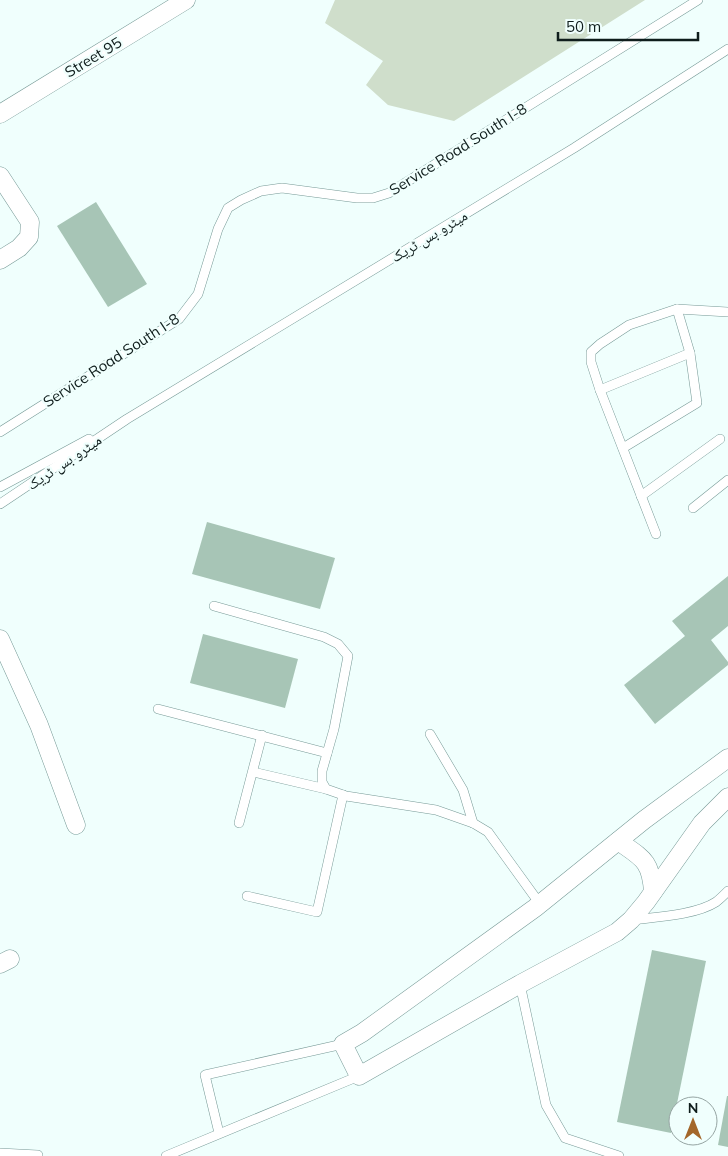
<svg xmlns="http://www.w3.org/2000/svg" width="728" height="1156" font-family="Mulish,'Noto Naskh Arabic',sans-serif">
<rect width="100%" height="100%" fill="#f0fffd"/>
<polygon fill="#cfdecb" points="335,0 645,0 454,121 388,105 366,85 383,61 325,23"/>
<g fill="#a7c5b6">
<polygon points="96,202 147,284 108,307 57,226"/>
<polygon points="207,522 335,558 320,609 192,574"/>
<polygon points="728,576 728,626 711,640 728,662 728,665 655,724 624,685 685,636 672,621"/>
<polygon points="203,634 298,659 285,708 190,683"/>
<polygon points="652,950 706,961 671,1133 617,1122"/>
<polygon points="727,1096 728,1096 728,1147 718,1145"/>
</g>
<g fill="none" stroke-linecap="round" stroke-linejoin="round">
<g stroke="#779a97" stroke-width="10">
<g id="lane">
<polyline points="600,390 690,353"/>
<polyline points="0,432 179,319 198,294 218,229 228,208 241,200 261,191 282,188 357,198 373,198 389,193 698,0"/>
<polyline points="623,448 697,403 690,353 677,309"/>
<polyline points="0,487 89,439"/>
<polyline points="641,496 720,439"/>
<polyline points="0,504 127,419 574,148 728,49"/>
<polyline points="693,508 728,480"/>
<polyline points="656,534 600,390 591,362 591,352 600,344 629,325 677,309 728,312"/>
<polyline points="214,606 324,637 338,644 348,656 334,729 322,771 322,782 326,789 346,796 436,810 473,823 488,832 540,904"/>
<polyline points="158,709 327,753"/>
<polyline points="430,734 463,790 473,823"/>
<polyline points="253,772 326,789"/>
<polyline points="239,823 262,735"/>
<polyline points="247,896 317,912 343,795"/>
<path d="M632 920C656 917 696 915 716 902 720 899 724 895 728 891"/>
<polyline points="520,984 546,1105 565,1138 619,1156"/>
<polyline points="219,1133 205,1075 343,1044"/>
<polyline points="0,1153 38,1155"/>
<polyline points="166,1156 359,1076"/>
</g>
</g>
<g stroke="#779a97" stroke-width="19">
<g id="street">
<polyline points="0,114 186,0"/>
<polyline points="0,176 30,222 29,237 19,248 0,260"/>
<polyline points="0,639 39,725 76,825"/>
<polyline points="728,758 644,820 535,908 362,1033 343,1044 359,1076 520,984 617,932 631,920 646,902 702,823 728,797"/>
<path d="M618 841C642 858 651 860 653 892"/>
<polyline points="0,964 10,959"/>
</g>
</g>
<use href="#lane" stroke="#fff" stroke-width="9"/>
<use href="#street" stroke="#fff" stroke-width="18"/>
</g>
<g text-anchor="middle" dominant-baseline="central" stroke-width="4.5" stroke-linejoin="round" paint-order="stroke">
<g font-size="15" fill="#0f1d1c" stroke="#f0fffd">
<text transform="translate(93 57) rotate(-31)">Street 95</text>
<text transform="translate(458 149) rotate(-32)">Service Road South I-8</text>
<text transform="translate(429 236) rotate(-31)">میٹرو بس ٹریک</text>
<text transform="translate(111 360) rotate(-33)">Service Road South I-8</text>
<text transform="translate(64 462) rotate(-34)">میٹرو بس ٹریک</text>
</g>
</g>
<g transform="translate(693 1121)"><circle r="24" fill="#f0fffd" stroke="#96a5a3"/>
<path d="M0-4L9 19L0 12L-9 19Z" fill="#a3672a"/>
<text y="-8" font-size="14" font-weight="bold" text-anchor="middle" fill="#0f1d1c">N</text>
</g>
<path d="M558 32v8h140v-8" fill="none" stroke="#0f1d1c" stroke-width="2.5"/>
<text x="566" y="32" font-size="15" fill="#0f1d1c" stroke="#f0fffd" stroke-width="4" paint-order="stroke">50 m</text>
</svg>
